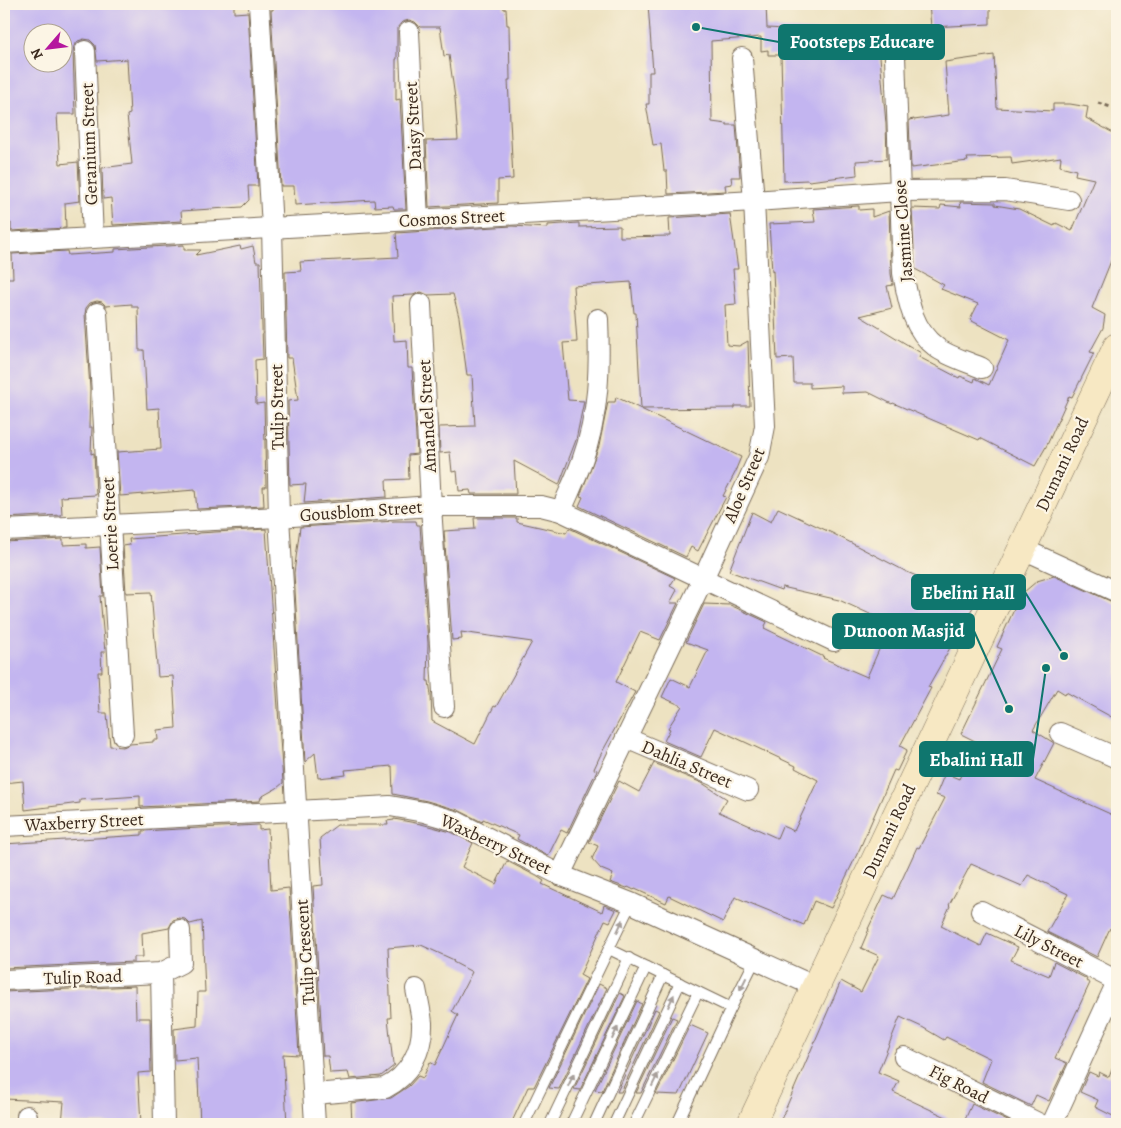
<svg xmlns="http://www.w3.org/2000/svg" width="1121" height="1128" font-family="Alegreya,serif">
<rect width="100%" height="100%" fill="#fcf5e5"/>
<filter id="ink" filterUnits="userSpaceOnUse"><feTurbulence type="fractalNoise" baseFrequency=".02" numOctaves="2"/><feDisplacementMap in="SourceGraphic" scale="10" xChannelSelector="R" yChannelSelector="G"/><feConvolveMatrix kernelMatrix="1 2 1 2 8 2 1 2 1" color-interpolation-filters="sRGB"/></filter>
<filter id="wash" filterUnits="userSpaceOnUse"><feTurbulence type="fractalNoise" baseFrequency=".0096" numOctaves="4" result="noise"/><feDisplacementMap in="SourceGraphic" scale="20" xChannelSelector="R" yChannelSelector="G"/><feGaussianBlur stdDeviation="1.12" result="paint"/><feColorMatrix in="noise" values="0 0 0 0 0 0 0 0 0 0 0 0 0 0 0 0 0 1.4 0 .05"/><feComposite in="paint" operator="in"/></filter>
<g filter="url(#wash)">
<rect width="100%" height="100%" fill="#ede2c1"/>
<g id="blocks">
<g fill="#c3b5f0" fill-rule="evenodd">
<path d="M46 4H116L117 6 163 4H234V13L248 12 258 186H248L249 200 242 207 181 211 182 221 113 225 111 198 103 199 102 168 132 164 127 115 130 114 127 59 97 61 95 45 90 40 84 39 78 41 74 46 73 51 75 114H57L60 164 78 162 80 201 65 203 66 228 11 231V223H9L8 206H4V6ZM32 32H62V62H32Z"/>
<polygon points="273,4 503,4 504,9 506,9 507,25 509,25 510,80 508,80 513,179 498,180 498,203 429,207 426,141 458,140 455,98 449,55 444,56 440,27 420,27 415,22 409,20 402,22 397,28 397,59 396,59 396,100 400,99 406,209 394,209 393,206 375,207 374,200 295,205 294,186 281,186 271,10 273,10"/>
<polygon points="648,4 766,4 767,28 878,34 886,124 887,159 856,161 857,175 809,181 808,180 784,181 781,55 768,55 768,50 761,51 761,37 711,41 712,122 727,124 727,125 736,125 740,177 731,177 732,184 725,185 726,191 668,194 667,171 664,171 661,144 653,145 646,104 649,104 649,72 653,72"/>
<polygon points="929,4 990,4 990,24 931,27"/>
<polygon points="994,55 997,108 1053,111 1053,104 1070,104 1088,107 1086,118 1117,135 1117,246 1092,308 1105,315 1103,328 1090,352 1094,353 1072,397 1069,396 1047,445 1035,466 980,438 979,440 893,403 892,404 868,392 842,393 842,386 810,388 810,383 794,383 793,358 777,359 773,271 772,272 769,224 815,222 813,209 859,206 859,210 872,209 872,217 889,211 891,274 893,285 887,286 892,308 860,316 921,353 919,357 959,378 960,376 974,382 975,378 989,385 1009,340 970,320 978,304 941,289 944,285 915,269 912,208 940,209 941,205 961,207 960,202 995,203 995,205 1019,209 1054,226 1056,223 1072,231 1094,179 1075,175 1076,170 1060,166 1061,157 1012,164 1011,157 967,158 968,161 911,168 909,120 914,119 914,120 949,115 945,62"/>
<polygon points="730,214 738,269 733,269 736,304 725,305 727,345 739,346 748,341 750,406 735,406 735,408 641,409 741,457 736,469 737,469 723,496 726,497 698,551 691,547 686,557 579,506 583,497 580,496 599,446 608,402 615,402 616,397 641,409 636,313 634,313 631,282 573,286 577,342 563,343 568,400 584,401 576,440 559,485 514,461 516,494 471,494 470,490 459,491 457,471 452,472 450,452 440,453 439,427 475,426 472,375 467,375 459,317 453,294 428,295 421,292 413,295 392,296 394,341 407,340 408,368 412,368 417,454 408,455 409,479 386,480 387,497 304,503 306,484 290,485 288,401 298,400 292,358 287,358 285,272 301,271 300,262 398,257 396,233 512,226 548,228 548,225 579,223 579,227 620,226 620,237 670,236 669,218"/>
<polygon points="184,245 184,250 201,250 196,255 240,246 241,249 253,246 256,262 260,262 263,359 255,360 256,404 264,403 266,487 263,487 264,506 197,509 195,490 120,496 117,452 161,449 159,408 147,409 144,350 139,350 138,307 132,307 132,304 106,306 102,302 97,301 90,303 86,308 85,314 90,389 89,427 92,427 91,454 94,453 96,495 61,497 62,515 4,518 4,278 13,278 12,254 67,251 68,255 115,252 115,249"/>
<polygon points="778,508 832,533 907,572 956,593 957,590 977,600 928,687 931,688 900,746 907,750 897,771 894,770 860,848 831,908 814,901 804,925 735,897 723,922 669,896 666,903 635,889 634,890 628,887 627,888 610,882 613,874 601,869 592,859 598,846 589,842 619,781 639,792 654,763 702,783 727,799 719,812 777,838 782,826 794,831 818,780 795,768 796,766 715,728 701,757 664,741 670,729 668,728 682,706 662,697 671,678 690,687 708,650 686,642 704,604 730,605 767,622 764,628 824,657 823,658 867,677 885,636 875,630 881,619 839,600 782,587 781,590 729,571 752,512 771,522"/>
<polygon points="474,518 517,518 517,522 566,533 569,528 675,578 670,586 677,590 670,603 678,603 660,640 640,632 616,682 635,692 600,756 594,769 597,770 567,833 561,830 548,856 517,839 519,835 483,819 482,822 458,810 427,801 393,794 392,766 345,770 346,775 318,778 315,753 305,762 294,573 300,527 395,521 416,521 417,525 420,525 428,643 427,681 429,681 431,695 432,721 475,744 494,706 496,707 532,642 461,632 462,639 452,640 444,531 475,529"/>
<polygon points="266,529 283,783 277,788 261,797 260,801 140,807 140,796 80,800 80,803 25,810 23,781 4,783 4,542 63,539 63,545 86,544 86,548 100,547 103,596 100,596 105,652 101,652 102,672 98,672 100,713 107,713 110,746 123,747 130,744 153,742 153,740 158,740 157,730 176,728 173,676 158,677 151,592 126,593 123,546 130,545 129,539 196,534 199,533"/>
<polygon points="1054,576 1117,604 1117,720 1066,692 1065,694 1057,689 1033,730 1054,743 1035,780 1117,817 1117,918 1112,929 1110,928 1097,957 1047,932 1068,894 1028,875 1022,886 971,864 949,905 950,906 941,926 981,946 987,933 1018,947 1011,960 1049,976 1054,962 1087,979 1086,981 1090,983 1055,1058 1067,1063 1049,1101 1036,1095 1031,1106 982,1082 991,1059 946,1037 944,1040 922,1027 900,1017 878,1072 899,1081 893,1092 961,1124 779,1124 841,981 861,992 879,956 861,948 869,929 868,929 884,895 893,899 917,847 919,848 945,798 936,795 945,773 959,779 977,742 961,734 1002,649 997,647 1022,592 1024,592 1037,581"/>
<polygon points="394,819 421,824 451,832 473,843 462,867 496,884 507,861 538,877 544,881 542,884 602,912 604,905 616,910 610,922 605,920 580,975 587,979 534,1087 528,1087 511,1124 352,1124 351,1103 391,1098 409,1086 418,1076 423,1078 430,1062 435,1065 458,1015 452,1011 472,972 453,962 454,960 421,945 388,948 391,1018 388,1018 393,1064 395,1065 381,1076 350,1079 348,1072 330,1073 328,1056 323,1056 313,886 323,885 320,838 337,825 388,825 387,821 394,820"/>
<polygon points="259,825 259,830 268,829 271,890 289,888 299,1055 283,1054 287,1124 200,1124 197,1058 175,1060 174,1029 197,1026 198,992 205,992 202,921 190,924 185,919 179,918 173,920 169,928 142,933 143,957 134,957 134,962 4,968 4,844 142,835 142,831"/>
<polygon points="599,984 607,988 559,1089 549,1088"/>
<polygon points="135,986 136,1018 150,1018 151,1072 138,1073 141,1124 62,1123 64,1102 5,1099 4,992"/>
<polygon points="620,993 625,996 580,1090 574,1089"/>
<polygon points="637,1001 642,1004 602,1091 595,1090"/>
<polygon points="655,1009 659,1011 621,1092 617,1092"/>
<polygon points="672,1017 677,1019 641,1093 636,1093"/>
<polygon points="690,1025 708,1033 679,1095 656,1094"/>
<polygon points="1117,1057 1117,1118 1095,1107 1098,1100 1080,1092 1089,1072 1098,1076 1099,1072 1109,1077"/>
<polygon points="972,1104 1014,1124 963,1124"/>
</g>
</g>
</g>
<g filter="url(#ink)">
<use href="#blocks" fill-opacity="0" stroke="#796a57" stroke-width="1"/>
<g fill="none" stroke-linecap="round" stroke-linejoin="round">
<g stroke="#796a57" stroke-width="12">
<g id="lane">
<polyline points="609,949 731,1008"/>
<polyline points="524,1124 631,903"/>
<polyline points="550,1124 629,958"/>
<polyline points="571,1124 646,967"/>
<polyline points="594,1124 663,975"/>
<polyline points="614,1124 680,983"/>
<polyline points="634,1124 698,992"/>
<polyline points="677,1124 731,1008 755,960"/>
</g>
</g>
<g stroke="#796a57" stroke-width="22">
<g id="street">
<polyline points="259,4 272,228 279,517 315,1124"/>
<polyline points="409,32 418,220"/>
<polyline points="85,51 93,238"/>
<path d="M895 56 903 273C908 300 912 329 936 347 947 356 968 362 982 368"/>
<polyline points="4,243 754,201 899,191 1005,190 1069,200"/>
<polyline points="421,304 431,506 444,707"/>
<polyline points="97,313 123,735"/>
<path d="M561 511C568 494 576 478 582 461 599 415 600 367 598 319"/>
<polyline points="4,530 279,517 431,506 541,506 561,511 834,641"/>
<polyline points="1023,549 1117,592"/>
<polyline points="1060,733 1117,758"/>
<polyline points="626,738 748,790"/>
<polyline points="4,826 353,808 390,806 424,812 455,821 560,875 631,903 816,987"/>
<polyline points="560,875 703,579 759,457 765,426 754,201 742,58"/>
<polyline points="981,911 1117,981"/>
<polyline points="161,973 164,1124"/>
<polyline points="4,980 161,973 181,963 180,930"/>
<polyline points="904,1057 1040,1124"/>
<path d="M314 1094 385 1088C409 1076 423 1051 422 1023 421 1012 418 1000 416 989"/>
<polyline points="27,1124 27,1116"/>
<polyline points="1052,1124 1117,982"/>
</g>
</g>
<g stroke="#796a57" stroke-width="29">
<polyline id="secondary" points="751,1124 1117,347"/>
</g>
<polyline stroke="#796a57" stroke-width="3" stroke-dasharray="4 4" stroke-linecap="butt" points="1098,103 1117,109"/>
<use href="#lane" stroke="#fff" stroke-width="10"/>
<use href="#street" stroke="#fff" stroke-width="20"/>
<use href="#secondary" stroke="#f7e8c3" stroke-width="28"/>
</g>
<defs><path id="oneway-solid" d="M-6-.8H1V-3.2L6.5 0L1 3.2V.8H-6Z" transform="scale(1.25)"/></defs>
<g fill="#a79f9a">
<use href="#oneway-solid" transform="translate(620 926) rotate(-65)"/>
<use href="#oneway-solid" transform="translate(743 984) rotate(117)"/>
<use href="#oneway-solid" transform="translate(671 1001) rotate(-65)"/>
<use href="#oneway-solid" transform="translate(615 1033) rotate(-65)"/>
<use href="#oneway-solid" transform="translate(571 1080) rotate(-65)"/>
<use href="#oneway-solid" transform="translate(655 1080) rotate(-64)"/>
</g>
</g>
<g text-anchor="middle" dominant-baseline="central" stroke-width="4.5" stroke-linejoin="round" paint-order="stroke">
<g font-size="18" fill="#3b2a1e" stroke="#fcf5e5">
<text transform="translate(413 126) rotate(-93)">Daisy Street</text>
<text transform="translate(89 144) rotate(-92)">Geranium Street</text>
<text transform="translate(452 218) rotate(-3)">Cosmos Street</text>
<text transform="translate(903 231) rotate(-94)">Jasmine Close</text>
<text transform="translate(277 407) rotate(-91)">Tulip Street</text>
<text transform="translate(427 416) rotate(-93)">Amandel Street</text>
<text transform="translate(1062 464) rotate(-65)">Dumani Road</text>
<text transform="translate(744 485) rotate(-67)">Aloe Street</text>
<text transform="translate(361 511) rotate(-4)">Gousblom Street</text>
<text transform="translate(110 524) rotate(-93)">Loerie Street</text>
<text transform="translate(687 764) rotate(23)">Dahlia Street</text>
<text transform="translate(84 822) rotate(-3)">Waxberry Street</text>
<text transform="translate(889 831) rotate(-65)">Dumani Road</text>
<text transform="translate(496 844) rotate(25)">Waxberry Street</text>
<text transform="translate(1049 946) rotate(27)">Lily Street</text>
<text transform="translate(305 952) rotate(-94)">Tulip Crescent</text>
<text transform="translate(83 977) rotate(-2)">Tulip Road</text>
<text transform="translate(959 1084) rotate(27)">Fig Road</text>
</g>
</g>
<path fill="none" stroke="#0f766e" stroke-width="2" d="M696 27L779 42M1064 656L1025 592M1009 709L974 631M1046 668L1033 759"/>
<g fill="#0f766e" stroke="#fcf5e5" stroke-width="2">
<circle cx="696" cy="27" r="5"/>
<circle cx="1064" cy="656" r="5"/>
<circle cx="1009" cy="709" r="5"/>
<circle cx="1046" cy="668" r="5"/>
</g>
<g fill="#0f766e" stroke="#0f766e" stroke-width="2">
<rect x="779" y="25" width="165" height="34" rx="5"/>
<rect x="912" y="575" width="113" height="34" rx="5"/>
<rect x="833" y="614" width="141" height="34" rx="5"/>
<rect x="920" y="742" width="113" height="34" rx="5"/>
</g>
<g font-size="19" text-anchor="middle" font-weight="bold" fill="#fff">
<text x="862" y="48">Footsteps Educare</text>
<text x="968" y="599">Ebelini Hall</text>
<text x="904" y="637">Dunoon Masjid</text>
<text x="976" y="766">Ebalini Hall</text>
</g>
<rect width="1121" height="1128" fill="none" stroke="#fcf5e5" stroke-width="20"/>
<g transform="translate(48 48) rotate(242)"><circle r="24" fill="#fcf5e5" stroke="#afa495"/>
<path d="M0-4L9 19L0 12L-9 19Z" fill="#b5179e"/>
<text y="-8" font-size="14" font-weight="bold" text-anchor="middle" fill="#3b2a1e">N</text>
</g>
</svg>
